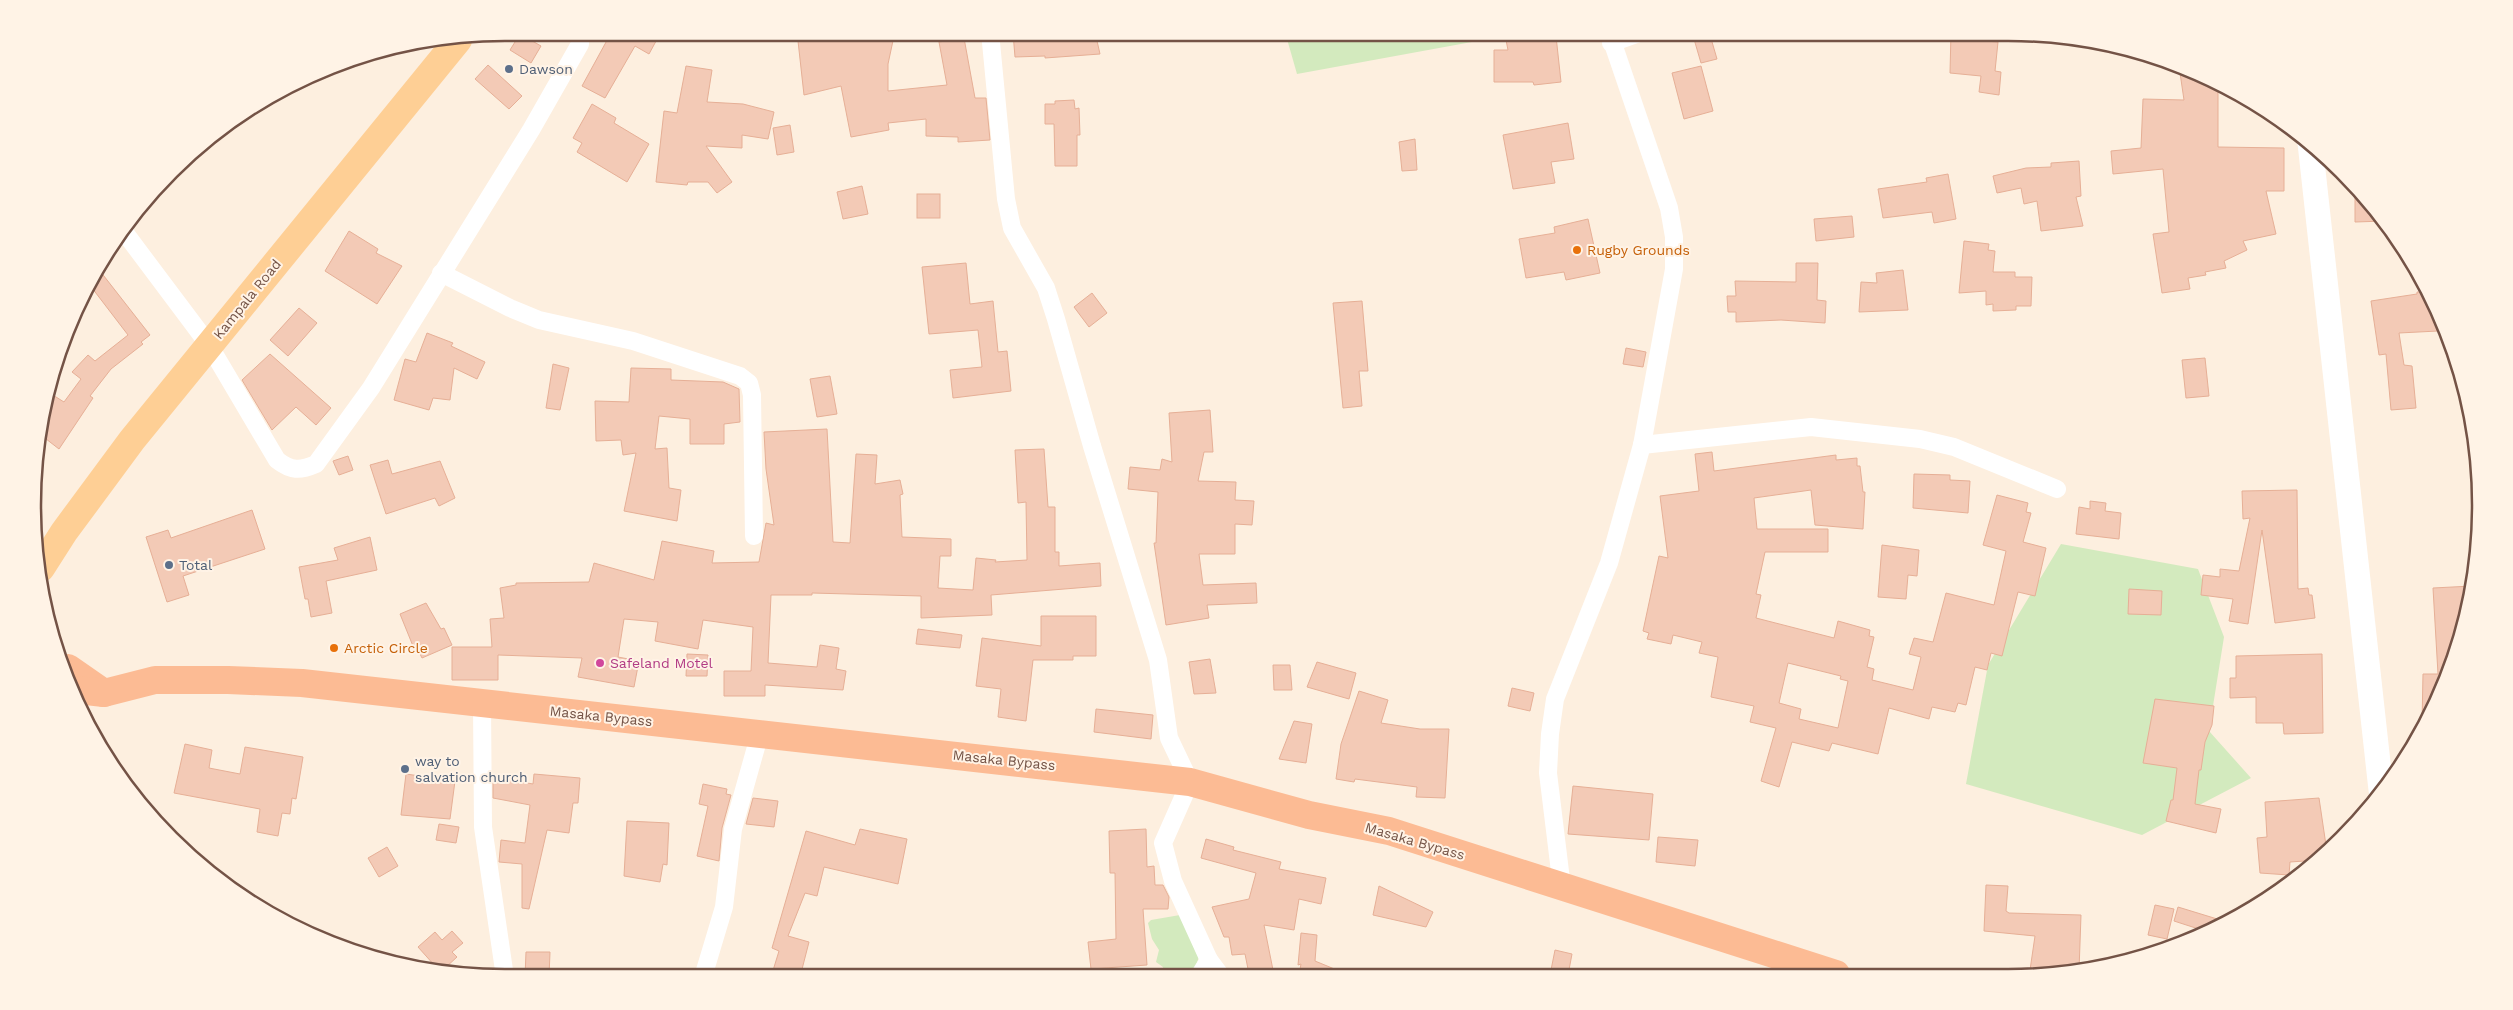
<svg xmlns="http://www.w3.org/2000/svg" width="2513" height="1010" font-family="'Work Sans',sans-serif">
<rect width="100%" height="100%" fill="#fdefdf"/>
<g fill="#d3eabe">
<polygon points="1285,32 1521,32 1521,33 1297,74"/>
<polygon points="2061,544 2198,569 2224,637 2209,731 2251,778 2142,835 1966,784 1988,665"/>
<polygon points="1180,915 1199,957 1192,976 1162,976 1163,967 1156,962 1159,950 1152,939 1148,923 1151,920"/>
</g>
<g fill="#f3cab6" stroke="#e6af96" fill-rule="evenodd">
<polygon points="610,32 661,32 649,54 635,46 605,98 582,86 611,33"/>
<polygon points="797,32 878,32 894,36 888,64 888,91 947,85 939,42 964,38 975,98 986,98 990,140 958,142 958,137 926,136 926,119 888,123 889,130 851,137 841,86 804,95"/>
<polygon points="1058,32 1095,32 1100,54 1045,58 1045,56 1015,57 1013,33"/>
<polygon points="1951,32 1986,32 1985,41 1998,42 1995,71 2001,72 1999,95 1979,92 1981,76 1950,73"/>
<polygon points="520,34 541,46 531,63 510,50"/>
<polygon points="1710,35 1717,59 1701,63 1694,39"/>
<polygon points="1556,36 1561,82 1534,85 1533,82 1494,82 1494,50 1508,50 1506,40 1523,37 1523,40"/>
<polygon points="488,65 522,96 509,109 475,79"/>
<polygon points="686,66 712,70 707,102 743,104 774,112 768,139 742,135 742,148 706,146 732,182 717,193 708,182 688,182 687,185 656,182 664,111 677,113"/>
<polygon points="1701,66 1713,111 1684,119 1672,73"/>
<polygon points="2179,66 2218,84 2218,147 2284,148 2284,191 2266,191 2276,234 2243,241 2247,250 2224,261 2226,268 2205,272 2206,275 2188,278 2190,289 2162,293 2153,234 2169,232 2163,169 2113,174 2111,151 2141,148 2143,99 2184,100"/>
<polygon points="1074,100 1075,109 1079,108 1080,135 1077,135 1077,166 1055,166 1054,124 1045,124 1045,104 1055,104 1055,101"/>
<polygon points="592,104 616,118 614,123 649,144 627,182 577,152 582,143 573,138"/>
<polygon points="1568,123 1574,159 1551,162 1555,183 1513,189 1503,135"/>
<polygon points="790,125 794,152 777,155 773,128"/>
<polygon points="1415,139 1417,170 1402,171 1399,142"/>
<polygon points="2079,161 2081,196 2076,197 2083,226 2041,231 2037,201 2024,204 2021,188 1997,193 1993,176 2026,168 2051,167 2051,163"/>
<polygon points="1948,174 1956,219 1934,223 1932,212 1883,218 1878,189 1927,182 1926,178"/>
<polygon points="862,186 868,214 843,219 837,192"/>
<polygon points="2355,188 2383,217 2385,221 2355,222"/>
<rect x="917" y="194" width="23" height="24"/>
<polygon points="1852,216 1854,237 1816,241 1814,219"/>
<polygon points="1588,219 1600,273 1566,280 1564,272 1526,278 1519,239 1555,233 1554,227"/>
<polygon points="349,231 378,249 376,253 402,266 377,304 325,271"/>
<polygon points="1964,241 1989,244 1988,250 1995,251 1993,272 2015,272 2015,277 2032,277 2031,306 2016,306 2016,310 1993,311 1993,304 1986,305 1986,291 1959,293"/>
<polygon points="966,263 970,304 993,301 998,352 1007,351 1011,391 953,398 950,370 982,367 978,330 929,334 922,267"/>
<polygon points="1796,263 1818,263 1817,300 1826,301 1825,323 1781,320 1736,322 1736,312 1728,312 1727,296 1736,296 1735,281 1796,282"/>
<polygon points="1903,270 1908,310 1859,312 1861,282 1877,283 1876,273"/>
<polygon points="100,271 150,335 141,342 143,344 111,369 90,396 93,398 59,449 41,435 47,426 41,422 48,392 64,402 81,379 72,372 88,355 95,361 128,335 89,284 92,277"/>
<polygon points="2417,292 2429,292 2432,296 2436,308 2438,331 2399,333 2404,365 2412,366 2416,408 2391,410 2386,354 2379,355 2371,301 2417,294"/>
<polygon points="1092,293 1107,313 1089,327 1074,307"/>
<polygon points="1362,301 1368,371 1359,371 1362,406 1343,408 1333,303"/>
<polygon points="299,308 317,323 288,356 270,340"/>
<polygon points="427,333 453,343 451,346 485,362 477,379 454,368 450,400 433,398 429,410 394,400 405,359 416,362"/>
<polygon points="1626,348 1646,352 1643,367 1623,364"/>
<polygon points="270,354 331,408 316,425 296,407 272,430 242,380"/>
<polygon points="2205,358 2209,396 2186,398 2182,360"/>
<polygon points="553,364 569,368 560,410 546,408"/>
<polygon points="631,368 671,369 671,380 723,382 739,389 740,422 724,424 724,444 690,444 690,419 659,416 655,449 667,448 669,488 681,490 677,521 624,511 636,453 623,455 621,440 596,441 595,401 629,402"/>
<polygon points="830,376 837,414 817,417 810,379"/>
<polygon points="1210,410 1213,452 1204,452 1198,481 1236,482 1235,500 1254,501 1252,525 1235,524 1235,554 1199,554 1203,585 1256,583 1257,603 1207,605 1209,618 1166,625 1154,543 1156,543 1158,492 1128,489 1130,467 1160,470 1162,459 1172,462 1169,413"/>
<polygon points="827,429 833,542 850,543 856,454 877,455 875,484 900,480 903,494 900,495 902,537 951,539 951,556 940,556 938,588 973,590 976,558 996,560 995,562 1027,560 1026,502 1018,503 1015,450 1044,449 1048,507 1055,507 1055,552 1059,552 1059,566 1100,563 1101,586 991,595 992,615 921,618 921,596 812,593 812,595 771,595 768,663 817,667 820,645 839,648 836,669 846,671 843,690 765,685 765,696 724,696 724,671 751,671 753,627 703,620 698,649 655,641 658,622 624,619 618,657 639,661 634,687 578,677 582,658 498,655 498,680 452,680 452,647 492,647 490,619 504,618 500,588 516,585 516,583 589,582 594,563 654,580 662,541 714,551 712,563 759,562 766,523 774,525 766,469 764,432"/>
<path d="M1712 452 1714 471 1836 455V460L1857 458V466H1860L1863 492H1865L1863 529 1815 525 1811 490 1754 498 1757 529H1828V552H1765L1756 594 1761 595 1756 618 1834 638 1838 621 1870 630 1869 636 1874 637 1867 667 1874 669 1872 680 1913 690 1921 657 1909 654 1914 638 1933 642 1946 593 1994 605 2006 551 1983 545 1997 495 2028 503 2026 512 2031 513 2023 542 2046 548 2035 596 2018 592 2002 656 1991 653 1987 670 1975 667 1966 705 1958 703 1955 712 1932 707 1929 719 1889 708 1878 754 1832 743 1829 751 1792 742 1779 787 1761 781 1776 728 1750 722 1754 706 1711 697 1718 657 1699 653 1702 642 1673 635 1671 644 1647 639 1649 633 1643 631 1659 556 1668 558 1660 496 1699 491 1695 454ZM1788 663 1841 676 1840 679 1848 681 1838 728 1799 719 1801 709 1779 703Z"/>
<polygon points="348,456 353,470 339,475 333,461"/>
<polygon points="388,460 392,474 440,461 455,498 439,506 435,498 386,514 370,465"/>
<polygon points="1914,474 1950,475 1950,480 1970,481 1968,513 1913,508"/>
<polygon points="2297,490 2298,589 2308,588 2309,595 2312,595 2315,618 2275,623 2262,530 2248,624 2229,621 2233,599 2201,595 2203,575 2220,577 2220,569 2239,571 2250,518 2243,519 2242,491"/>
<polygon points="2090,501 2106,503 2105,511 2121,513 2119,539 2076,534 2079,507 2090,509"/>
<polygon points="252,510 265,549 183,576 189,595 167,602 146,537 168,530 171,538"/>
<polygon points="370,537 377,570 326,581 332,613 311,617 308,599 305,599 299,567 338,560 334,548"/>
<polygon points="1882,545 1919,550 1917,576 1908,575 1906,599 1878,597"/>
<polygon points="2472,586 2456,657 2422,724 2423,674 2438,674 2433,588"/>
<polygon points="2129,589 2162,591 2161,615 2128,614"/>
<polygon points="426,603 441,629 444,628 452,645 422,658 418,650 415,651 400,614"/>
<polygon points="1041,616 1096,616 1096,656 1073,656 1073,660 1033,660 1026,721 998,717 1001,689 976,686 982,638 1041,646"/>
<polygon points="918,629 962,635 960,648 916,644"/>
<polygon points="687,654 708,655 707,676 686,676"/>
<polygon points="2322,654 2323,733 2284,734 2283,723 2256,723 2256,697 2230,698 2230,678 2236,678 2236,656"/>
<polygon points="1210,659 1216,693 1194,694 1189,662"/>
<polygon points="1317,662 1356,673 1349,699 1307,687"/>
<polygon points="1273,665 1290,665 1292,690 1274,690"/>
<polygon points="1512,688 1534,693 1530,711 1508,706"/>
<polygon points="1359,691 1388,700 1381,723 1420,729 1449,729 1445,798 1416,797 1417,787 1355,779 1354,782 1336,779 1341,744"/>
<polygon points="2155,699 2214,706 2212,725 2205,742 2201,770 2199,770 2195,804 2221,809 2216,833 2166,821 2171,800 2173,800 2177,768 2143,763"/>
<polygon points="1096,709 1153,715 1151,739 1094,732"/>
<polygon points="1294,721 1312,724 1306,763 1279,759"/>
<polygon points="185,744 212,750 209,768 240,774 245,747 303,757 296,799 292,798 290,814 282,813 278,836 257,832 260,809 174,793"/>
<polygon points="406,774 455,781 450,819 401,815"/>
<polygon points="534,774 580,778 578,803 573,803 569,833 547,830 529,909 522,908 522,864 499,862 501,840 525,843 530,805 493,798 493,777 533,784"/>
<polygon points="703,784 727,789 726,794 731,795 722,828 719,861 697,856 708,806 699,804"/>
<polygon points="1573,786 1653,794 1649,840 1568,834"/>
<polygon points="753,798 778,801 774,827 746,824"/>
<polygon points="2319,798 2327,852 2319,860 2290,862 2289,875 2260,873 2257,838 2267,837 2265,802"/>
<polygon points="627,821 669,823 667,865 663,864 660,882 624,876"/>
<polygon points="439,824 459,827 456,843 436,840"/>
<polygon points="860,829 907,839 898,884 824,867 817,896 805,893 788,936 809,942 800,977 771,977 779,951 772,948 806,831 855,845"/>
<polygon points="1146,829 1147,867 1154,866 1155,885 1163,885 1169,897 1168,909 1143,909 1147,965 1091,969 1088,942 1116,939 1115,873 1110,873 1109,831"/>
<polygon points="1658,837 1698,840 1695,866 1656,862"/>
<polygon points="1206,839 1234,847 1233,850 1281,862 1279,869 1326,878 1321,904 1299,899 1294,930 1264,925 1273,970 1249,974 1245,954 1232,955 1229,937 1224,937 1212,907 1249,899 1256,873 1201,858"/>
<polygon points="387,847 398,866 379,877 368,858"/>
<polygon points="1986,885 2008,886 2006,911 2009,913 2081,915 2079,971 2070,973 2052,973 2030,970 2035,936 1984,931"/>
<polygon points="1379,886 1433,912 1426,927 1373,915"/>
<polygon points="2155,905 2174,909 2167,939 2148,935"/>
<polygon points="2178,907 2227,922 2208,932 2174,921"/>
<polygon points="452,931 463,943 452,952 457,957 445,968 435,966 418,947 435,932 442,940"/>
<polygon points="1301,933 1317,935 1315,961 1349,975 1299,975 1301,964 1298,965"/>
<polygon points="1555,950 1572,954 1568,975 1550,975"/>
<polygon points="526,952 550,952 549,977 525,977"/>
</g>
<g fill="none" stroke-linecap="round" stroke-linejoin="round">
<g stroke="#fff" stroke-width="18">
<polyline points="990,32 1006,199 1012,228 1046,288 1056,319 1092,446 1158,660 1169,738 1190,782 1163,843 1173,881 1209,960 1221,976"/>
<polyline points="1611,43 1642,32"/>
<path d="M125 233 209 345 277 460C291 471 300 471 316 464L371 388 531 130 580 44V32"/>
<polyline points="441,273 510,308 539,320 633,341 740,376 749,383 752,395 754,536"/>
<polyline points="1642,445 1811,427 1920,439 1954,447 2057,489"/>
<polyline points="482,704 483,827 505,977"/>
<polyline points="1562,888 1548,773 1550,734 1555,699 1609,563 1642,445 1674,269 1674,237 1669,208 1609,32"/>
<polyline points="1199,976 1209,960"/>
<polyline points="703,977 724,907 733,829 760,733"/>
</g>
<polyline stroke="#fff" stroke-width="25" points="2310,143 2381,790"/>
<polyline stroke="#fecf95" stroke-width="28" points="41,568 64,532 132,440 458,40"/>
<g stroke="#fcbb94" stroke-width="28">
<polyline points="68,668 104,693"/>
<polyline points="77,690 104,693 155,680 228,680 302,683 1190,782 1309,815 1389,831 1836,974"/>
</g>
</g>
<g fill="#5c6f8a" stroke="#fff3e6" stroke-width="2">
<circle cx="509" cy="69" r="5"/>
<circle cx="169" cy="565" r="5"/>
<circle cx="405" cy="769" r="5"/>
</g>
<g fill="#e8710a" stroke="#fff3e6" stroke-width="2">
<circle cx="1577" cy="250" r="5"/>
<circle cx="334" cy="648" r="5"/>
</g>
<circle fill="#d1479c" stroke="#fff3e6" stroke-width="2" cx="600" cy="663" r="5"/>
<g text-anchor="middle" dominant-baseline="central" stroke-width="4" stroke-linejoin="round" paint-order="stroke">
<g font-size="14" fill="#4e5e75" stroke="#fff3e6" text-anchor="start">
<text x="519" y="69">Dawson</text>
<text x="179" y="565">Total</text>
<text x="415" y="761">way to<tspan x="415" dy="16">salvation church</tspan></text>
</g>
<g font-size="14" fill="#c56008" stroke="#fff3e6" text-anchor="start">
<text x="1587" y="250">Rugby Grounds</text>
<text x="344" y="648">Arctic Circle</text>
</g>
<g font-size="14" fill="#745346" stroke="#fff3e6">
<text transform="translate(247 299) rotate(-51)">Kampala Road</text>
<text transform="translate(601 716) rotate(6)">Masaka Bypass</text>
<text transform="translate(1004 760) rotate(6)">Masaka Bypass</text>
<text transform="translate(1415 841) rotate(16)">Masaka Bypass</text>
</g>
<g font-size="14" fill="#b23c85" stroke="#fff3e6" text-anchor="start">
<text x="610" y="663">Safeland Motel</text>
</g>
</g>
<path d="M0 0H2513V1010H0ZM505 41H2008A464 464 0 0 1 2472 505V505A464 464 0 0 1 2008 969H505A464 464 0 0 1 41 505V505A464 464 0 0 1 505 41Z" fill="#fff3e6" fill-rule="evenodd"/>
<path fill="none" stroke="#745346" stroke-width="2.5" d="M505 41H2008A464 464 0 0 1 2472 505V505A464 464 0 0 1 2008 969H505A464 464 0 0 1 41 505V505A464 464 0 0 1 505 41Z"/>
</svg>
